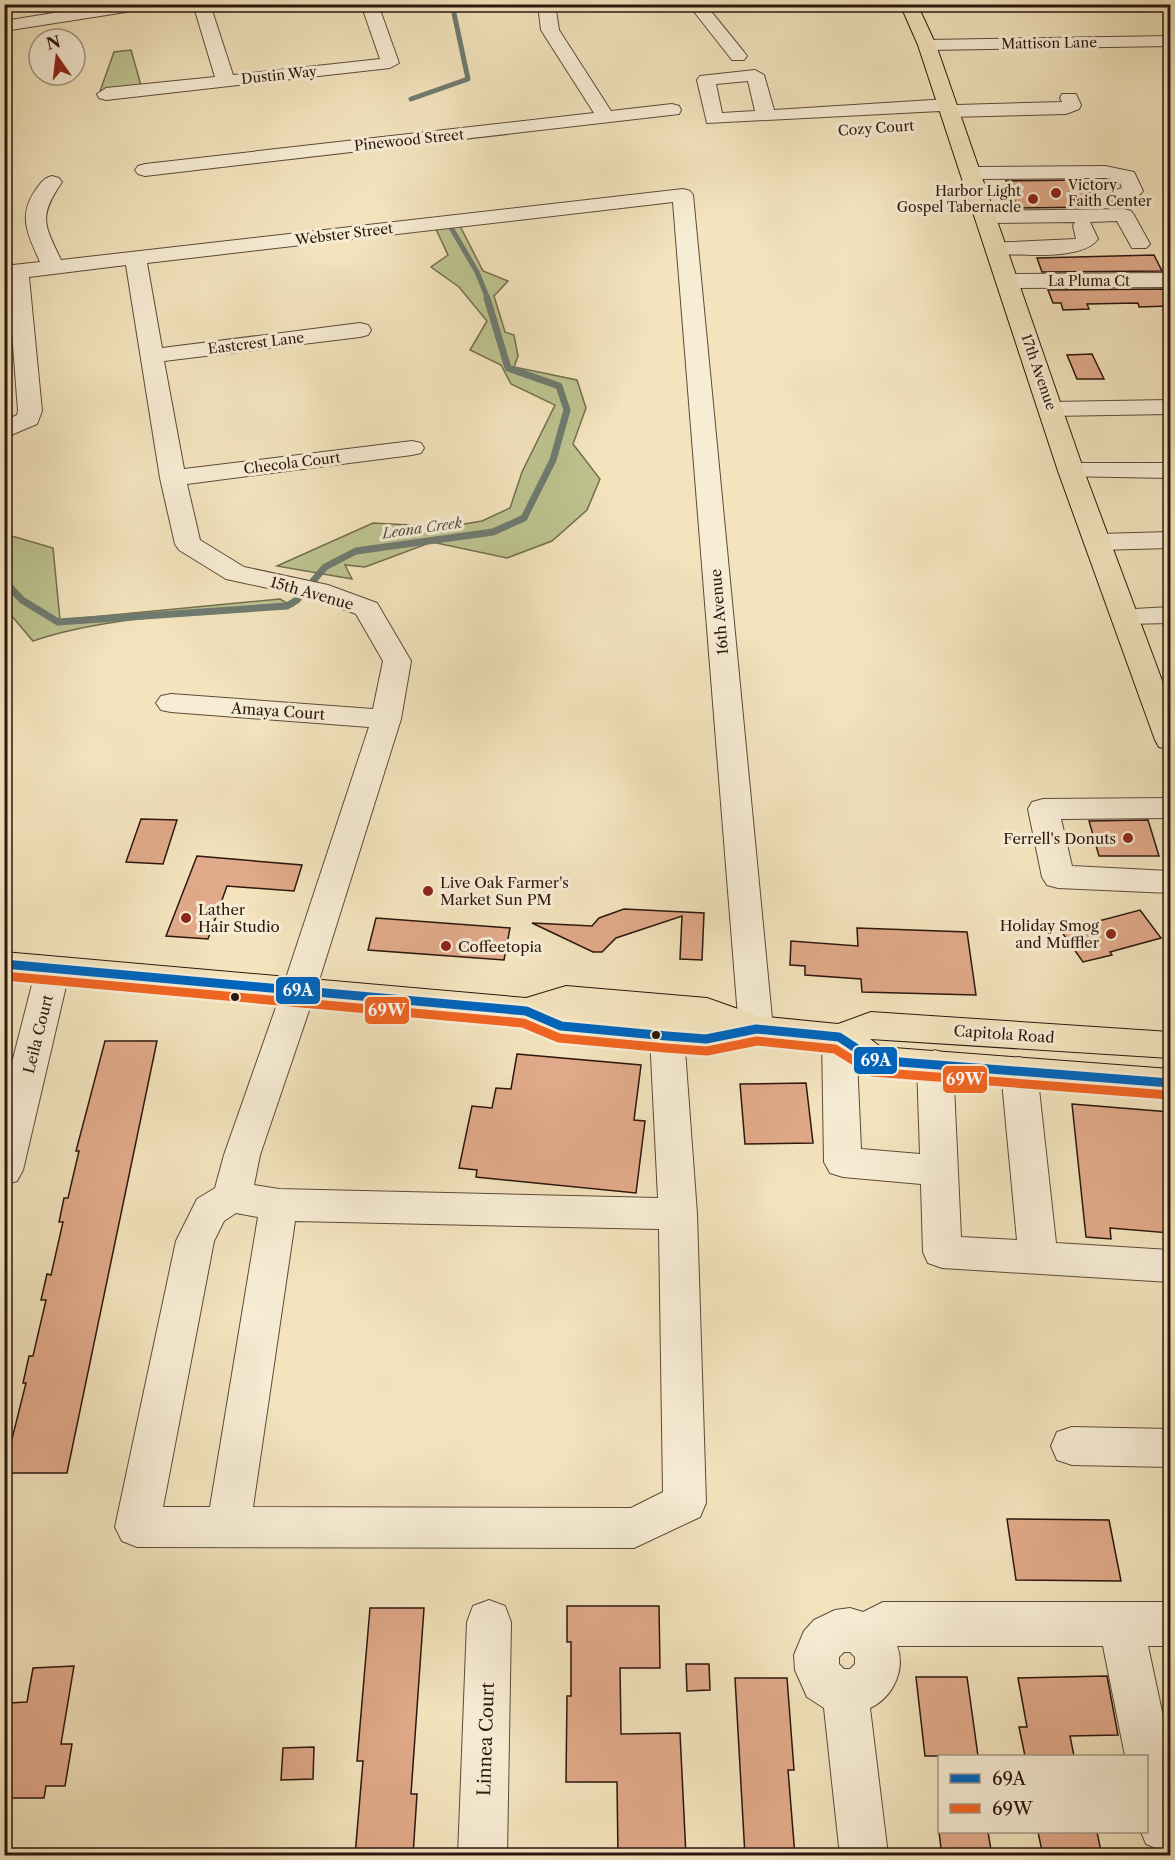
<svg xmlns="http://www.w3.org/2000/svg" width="1175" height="1860" font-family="'Libre Caslon Text',serif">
<rect width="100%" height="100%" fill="#f3e4be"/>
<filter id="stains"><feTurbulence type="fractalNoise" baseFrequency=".00333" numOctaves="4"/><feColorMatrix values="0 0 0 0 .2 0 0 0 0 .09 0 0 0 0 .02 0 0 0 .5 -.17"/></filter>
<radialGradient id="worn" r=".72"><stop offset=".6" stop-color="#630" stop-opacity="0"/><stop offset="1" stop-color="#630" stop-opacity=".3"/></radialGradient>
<g fill="#bdc490" stroke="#756d4f" stroke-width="1.5">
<polygon points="131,50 142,89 99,94 114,52"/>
<polygon points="459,224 483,271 508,281 494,296 505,332 514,335 518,356 514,367 577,380 586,408 573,444 600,479 587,510 552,541 507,558 432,542 365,567 345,565 352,579 277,566 373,523 446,527 482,521 510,508 522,472 555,405 511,384 501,365 470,350 487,321 459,287 431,267 448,255 435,227"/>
<path d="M5 534 53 548 60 620 280 599 292 606C212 613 109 615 33 641L5 608Z"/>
</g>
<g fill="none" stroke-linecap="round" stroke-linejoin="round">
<g stroke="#6f7b71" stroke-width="5">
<polyline points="411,99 468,79 452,4"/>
<polyline points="450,226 477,272 488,299"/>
</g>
<polyline stroke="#6f7b71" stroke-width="7" points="4,581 22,600 58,622 287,606 297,600 325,567 356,551 493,532 524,518 553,460 567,410 559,386 508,368 487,298"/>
</g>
<g fill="#e1aa8a" stroke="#2d160e" stroke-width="1.5">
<polygon points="1085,180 1097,207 1018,208 1006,181"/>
<polygon points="1154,255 1162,271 1042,272 1037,258"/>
<polygon points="1170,289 1170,306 1139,307 1138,303 1087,304 1089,309 1063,310 1061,303 1053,303 1048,290"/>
<polygon points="1092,354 1104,379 1077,379 1067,355"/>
<polygon points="141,819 177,820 163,864 126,862"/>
<polygon points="1148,820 1159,856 1099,856 1089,821"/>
<polygon points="197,856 302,865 294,891 227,886 208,939 166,936"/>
<polygon points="624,909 704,913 702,960 680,959 682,916 616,938 602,952 593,952 532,923 592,926 599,918"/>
<polygon points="1140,910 1161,938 1110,952 1112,955 1083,962 1061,931"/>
<polygon points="376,918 510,928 504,960 368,950"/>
<polygon points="857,928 967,932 976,995 862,992 861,979 805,975 805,966 790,965 791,941 858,946"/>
<polygon points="105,1041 157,1041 67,1473 4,1473 4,1456 7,1444 11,1443 26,1383 23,1383 29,1356 33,1356 46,1300 41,1300 47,1274 51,1275 63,1222 59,1222 64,1198 68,1198 79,1151 76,1151"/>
<polygon points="517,1054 641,1065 634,1120 645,1121 636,1193 476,1177 477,1170 459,1168 472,1106 492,1108 496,1088 511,1089"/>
<polygon points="806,1083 813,1143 745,1144 740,1084"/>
<polygon points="1072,1104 1170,1112 1170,1233 1110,1228 1111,1239 1086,1237"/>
<polygon points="1007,1519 1109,1520 1121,1581 1016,1580"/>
<polygon points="567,1606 659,1606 660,1668 620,1668 621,1734 680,1733 686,1856 618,1856 617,1782 566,1782 567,1696 571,1696 571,1642 567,1642"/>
<polygon points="370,1608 424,1608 411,1794 417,1794 413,1856 355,1856 363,1761 357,1761"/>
<polygon points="686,1664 709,1664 710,1690 687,1691"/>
<polygon points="74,1666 61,1744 72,1744 65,1786 46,1786 44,1798 4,1798 4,1719 8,1703 27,1702 33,1668"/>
<polygon points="1107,1676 1118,1735 1070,1736 1074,1756 1025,1756 1019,1727 1027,1727 1018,1678"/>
<polygon points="916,1677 967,1677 978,1756 925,1756"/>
<polygon points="735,1678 787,1678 794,1770 788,1770 795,1856 745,1856"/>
<polygon points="314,1747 313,1779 281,1780 283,1748"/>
<polygon points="939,1832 988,1832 992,1856 942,1856"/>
<polygon points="1038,1832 1097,1832 1102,1856 1043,1856"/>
</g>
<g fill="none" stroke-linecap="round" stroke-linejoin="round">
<polyline stroke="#cbbb9b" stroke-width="20" stroke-dasharray="20 10" stroke-linecap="butt" points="1109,179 1112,186"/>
<g stroke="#5e4a3a" stroke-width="2">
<g id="minor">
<polygon points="109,4 153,4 145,9 4,31 4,21"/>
<polygon points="193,4 210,4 233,75 380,59 361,4 378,4 399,63 390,68 106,100 99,98 97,94 106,88 215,77"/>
<polygon points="538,4 555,4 559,30 611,111 672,104 679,106 681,110 679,114 145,176 138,174 135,170 138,166 145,164 594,113 541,30"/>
<polygon points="688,4 705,4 744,52 747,56 744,60 732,60"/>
<polygon points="1170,36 1170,46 927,50 918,45 927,40"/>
<path d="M755 70 764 75 774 110 948 99 957 105 1062 102 1060 98 1062 94H1076L1081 105 1079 109 1066 114 949 117 940 111 707 123 697 80 700 76ZM748 81 755 111 722 113 716 84Z"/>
<path d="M1105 166 1134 172 1143 191C1137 200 1119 203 1109 200L1106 196 1109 192 1122 188 1119 180 1105 178 971 179 964 177 961 173 964 169 971 167Z"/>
<path d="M52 176 59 178 62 182C38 217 44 224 61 260L683 189 690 191 693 195 773 1029 768 1038 756 1042 744 1038 739 1029 673 202 147 263 162 348 360 323 368 325 371 330 368 335 360 337 164 361 184 469 412 441 421 443 424 448 421 453 412 455 187 484 200 540 244 567 328 585 377 603 411 661 401 719 316 990 260 1155 254 1185 279 1189 658 1198 650 1036 655 1027 667 1023 679 1027 684 1036 697 1214 706 1503 700 1517 634 1548 137 1547 122 1541 115 1527 176 1241 197 1199 215 1188 224 1155 282 990 369 727 171 712 161 710 156 703 161 696 171 694 373 709 383 661 356 614 310 597 226 579 179 550 175 544 160 478 126 265 29 277 42 411 37 424 4 438V421L17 415 18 411 8 279H4V266L40 262C29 236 17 217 35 191 40 184 43 178 52 176ZM236 1213 258 1217 210 1507H163L214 1241 224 1221ZM295 1221 659 1229 663 1492 631 1508 253 1507Z"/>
<path d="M1124 209 1131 211 1134 215 1150 244 1146 248H1132L1117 221 1090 222 1098 239C1082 261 1022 254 996 254L988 253 985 248 988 243 1076 239 1073 226 1075 222 986 223 979 221 976 217 979 213 986 211Z"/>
<polygon points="1170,273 1170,287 1007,288 999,286 996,281 999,276 1007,274"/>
<polygon points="1170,400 1170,414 1051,416 1043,414 1039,409 1043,404 1051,402"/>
<polygon points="1071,463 1170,463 1170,478 1062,476 1058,471 1062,466"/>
<polygon points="1170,532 1170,548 1099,550 1090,548 1086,542 1090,536 1099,534"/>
<polygon points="1170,607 1170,623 1126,624 1116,622 1112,616 1116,610"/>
<polygon points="1170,798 1170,818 1061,819 1072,866 1170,871 1170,893 1058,888 1047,885 1042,877 1028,809 1032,802 1043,799"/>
<polygon points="53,957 65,960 70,969 23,1170 17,1181 4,1185 4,1094 36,969 41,960"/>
<polygon points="839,1024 851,1028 856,1037 861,1149 920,1154 917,1064 923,1054 935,1050 947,1054 953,1064 961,1237 1017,1240 1001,1071 1006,1061 1019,1057 1032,1061 1037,1071 1056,1243 1170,1250 1170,1282 942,1268 928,1263 923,1252 921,1184 843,1177 830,1173 824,1162 822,1037 827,1028"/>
<polygon points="1072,1427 1170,1429 1170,1467 1072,1465 1057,1460 1051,1446 1057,1432"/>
<polygon points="489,1600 505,1606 511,1622 507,1856 458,1856 467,1622 473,1606"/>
<path d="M883 1602H1170V1646H1148L1170 1749V1848L1163 1851 1146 1844 1141 1832H1146V1756H1125L1103 1646H897C906 1669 893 1698 870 1708L888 1855 840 1856 824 1708 807 1697 795 1670 794 1655 804 1631 814 1620 835 1610 850 1608 863 1612ZM844 1652H850L855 1657V1664L850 1669H844L839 1664V1657Z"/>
</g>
</g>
<g stroke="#2d160e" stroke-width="2">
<g id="major">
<polygon points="900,4 917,4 936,45 1084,471 1170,702 1170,749 1159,747 1155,740 1058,471 918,45"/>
<polygon points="4,952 526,998 566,986 707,998 758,1016 838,1024 871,1012 1170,1032 1170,1058 870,1039 881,1047 1170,1069 1170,1097 874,1074 862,1070 831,1049 756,1042 706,1052 667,1049 561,1039 522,1023 4,976"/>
</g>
</g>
<use href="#minor" fill="#f7edd5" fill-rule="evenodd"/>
<use href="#major" fill="#f3e4be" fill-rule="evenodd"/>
<g stroke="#f7edd5" stroke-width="14">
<polyline id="bus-1" points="4,964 526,1011 561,1026 667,1036 706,1039 756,1029 839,1037 874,1060 1170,1083"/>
</g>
<g stroke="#f7edd5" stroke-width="14">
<polyline id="bus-2" points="4,976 523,1023 559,1038 666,1048 707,1051 757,1041 835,1049 872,1072 1169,1095"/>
</g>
<use href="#bus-1" stroke="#0065bd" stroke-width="9"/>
<use href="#bus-2" stroke="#f26522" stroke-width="9"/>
</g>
<g fill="#8f2418" stroke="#f7edd5" stroke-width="2">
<circle cx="1056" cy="193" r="6"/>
<circle cx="1033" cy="199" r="6"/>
<circle cx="1128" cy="838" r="6"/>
<circle cx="428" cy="891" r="6"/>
<circle cx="186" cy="918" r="6"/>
<circle cx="1111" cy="934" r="6"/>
<circle cx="446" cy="946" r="6"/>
</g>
<g fill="#2d160e" stroke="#f7edd5" stroke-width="2">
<circle cx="235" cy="997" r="5"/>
<circle cx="656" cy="1035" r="5"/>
</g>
<g text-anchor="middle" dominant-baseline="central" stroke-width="6" stroke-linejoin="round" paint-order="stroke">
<g font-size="14" fill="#2d160e" stroke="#f7edd5">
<text transform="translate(1049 43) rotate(-1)">Mattison Lane</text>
<text transform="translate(279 75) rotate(-6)">Dustin Way</text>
<text transform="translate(876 128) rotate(-4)">Cozy Court</text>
<text transform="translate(409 140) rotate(-6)">Pinewood Street</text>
<text transform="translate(344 234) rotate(-7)">Webster Street</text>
<text x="1089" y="281">La Pluma Ct</text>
<text transform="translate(256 343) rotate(-7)">Eastcrest Lane</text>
<text transform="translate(1039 372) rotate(71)">17th Avenue</text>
<text transform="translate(292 463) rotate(-7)">Checola Court</text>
</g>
<g font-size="14" fill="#2d160e" stroke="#f7edd5" text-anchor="start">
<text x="1068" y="185">Victory<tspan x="1068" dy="16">Faith Center</tspan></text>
<text x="1021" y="191" text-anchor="end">Harbor Light<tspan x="1021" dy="16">Gospel Tabernacle</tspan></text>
</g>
<g font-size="14" font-style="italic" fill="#545148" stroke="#f7edd5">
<text transform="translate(422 528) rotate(-8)">Leona Creek</text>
</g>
<g font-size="15" fill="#2d160e" stroke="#f7edd5">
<text transform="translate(312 593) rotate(16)">15th Avenue</text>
<text transform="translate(719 612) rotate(-95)">16th Avenue</text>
<text transform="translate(278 711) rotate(4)">Amaya Court</text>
<text transform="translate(38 1034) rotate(-76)">Leila Court</text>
<text transform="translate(1004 1034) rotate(4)">Capitola Road</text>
</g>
<g font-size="15" fill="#2d160e" stroke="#f7edd5" text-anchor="start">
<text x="1116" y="838" text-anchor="end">Ferrell's Donuts</text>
<text x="440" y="882">Live Oak Farmer's<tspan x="440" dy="17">Market Sun PM</tspan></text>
<text x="198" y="909">Lather<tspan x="198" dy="17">Hair Studio</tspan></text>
<text x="1099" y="925" text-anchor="end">Holiday Smog<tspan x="1099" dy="17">and Muffler</tspan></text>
<text x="458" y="946">Coffeetopia</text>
</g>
<g font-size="18" fill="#2d160e" stroke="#f7edd5">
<text transform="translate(486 1739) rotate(-88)">Linnea Court</text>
</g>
</g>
<g stroke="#f7edd5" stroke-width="2">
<rect x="275" y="976" width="46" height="29" rx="6" fill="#0065bd"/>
<rect x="364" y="996" width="46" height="29" rx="6" fill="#f26522"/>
<rect x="853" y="1046" width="45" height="29" rx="6" fill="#0065bd"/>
<rect x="942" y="1065" width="46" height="29" rx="6" fill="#f26522"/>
</g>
<g font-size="16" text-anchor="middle" font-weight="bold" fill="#fff">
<text x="298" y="996">69A</text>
<text x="387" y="1016">69W</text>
<text x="876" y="1066">69A</text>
<text x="965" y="1085">69W</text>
</g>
<rect width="1175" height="1860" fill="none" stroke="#f3e4be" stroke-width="24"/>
<rect x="6" y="6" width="1163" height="1848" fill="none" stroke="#2d160e" stroke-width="3"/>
<rect x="12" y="12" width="1151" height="1836" fill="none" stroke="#2d160e" stroke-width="1.5"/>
<rect x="938" y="1755" width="210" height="78" fill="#f7edd5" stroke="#a69785" stroke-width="1.5"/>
<rect x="950" y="1774" width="30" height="9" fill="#0065bd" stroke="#a69785" stroke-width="1.5"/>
<text x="992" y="1785" font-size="18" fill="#2d160e">69A</text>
<rect x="950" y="1804" width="30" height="9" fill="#f26522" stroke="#a69785" stroke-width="1.5"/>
<text x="992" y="1815" font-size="18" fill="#2d160e">69W</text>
<g transform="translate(57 57) rotate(346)"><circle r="28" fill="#f7edd5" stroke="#a69785" stroke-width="1.5"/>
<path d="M0-4.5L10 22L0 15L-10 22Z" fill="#8f2418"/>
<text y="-9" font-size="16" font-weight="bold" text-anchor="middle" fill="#2d160e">N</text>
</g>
<rect width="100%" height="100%" filter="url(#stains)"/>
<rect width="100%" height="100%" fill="url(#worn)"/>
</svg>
